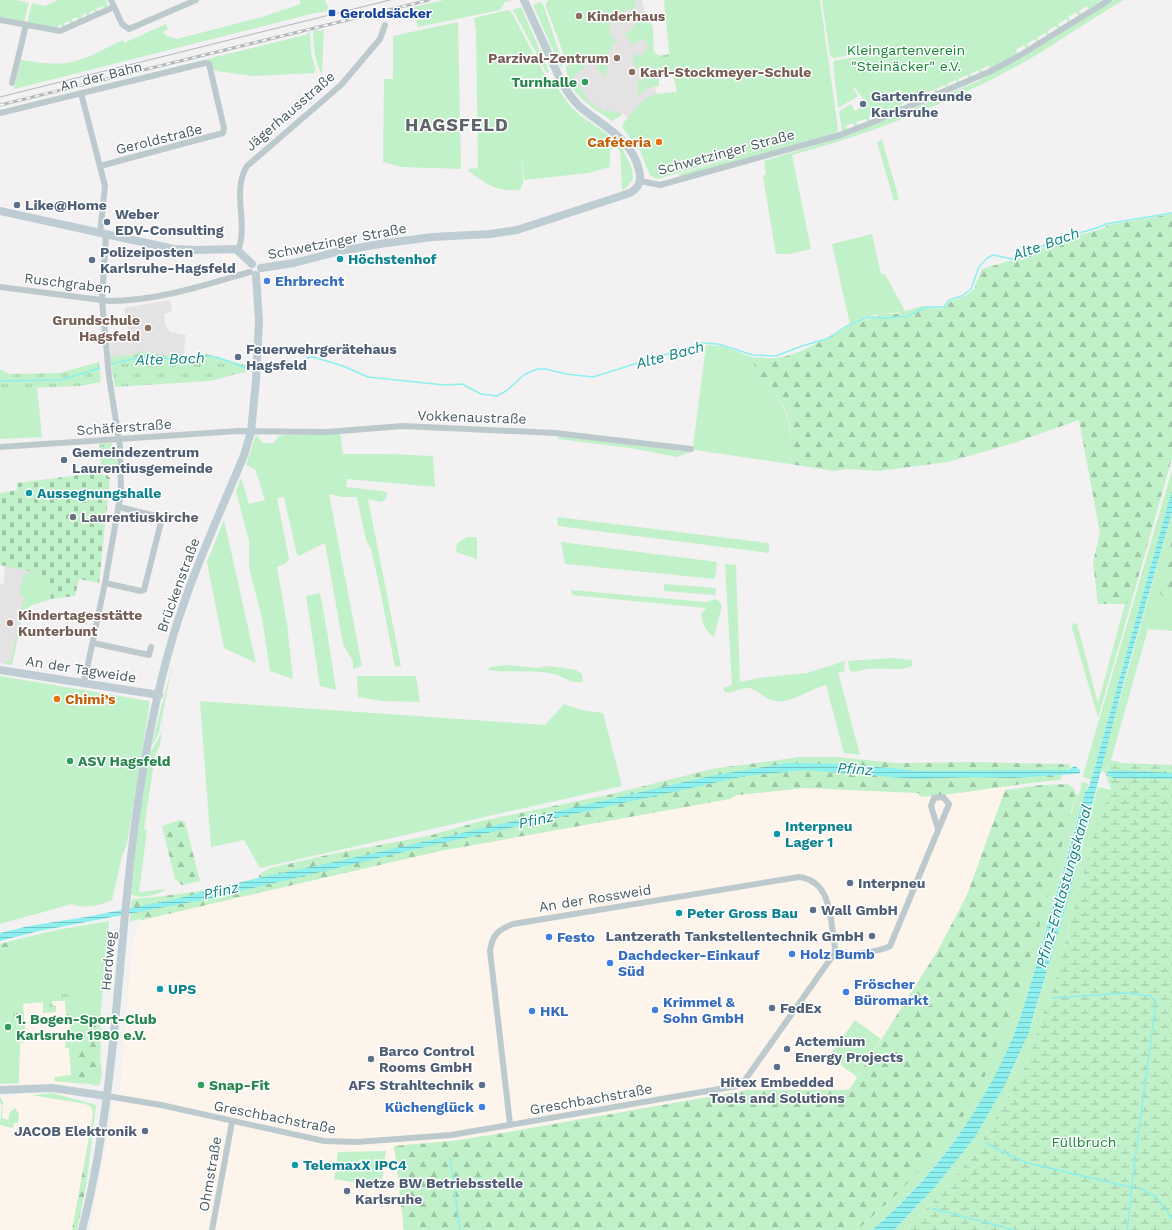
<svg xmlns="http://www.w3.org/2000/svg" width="1172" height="1230" font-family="'Work Sans',sans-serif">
<defs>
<pattern id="forest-firs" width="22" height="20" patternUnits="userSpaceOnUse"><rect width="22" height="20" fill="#c0f1c8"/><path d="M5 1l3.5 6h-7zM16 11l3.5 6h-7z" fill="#9ec6a6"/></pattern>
<pattern id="wetland-marsh" width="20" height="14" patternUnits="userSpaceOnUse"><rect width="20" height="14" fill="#c0f1c8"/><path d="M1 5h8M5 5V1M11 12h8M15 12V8" fill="none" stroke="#9ec6a6"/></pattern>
<pattern id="cemetery-stones" width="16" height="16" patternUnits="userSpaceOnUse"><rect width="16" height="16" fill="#c0f1c8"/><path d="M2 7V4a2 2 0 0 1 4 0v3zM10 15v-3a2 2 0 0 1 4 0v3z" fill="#9ec6a6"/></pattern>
<pattern id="park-tufts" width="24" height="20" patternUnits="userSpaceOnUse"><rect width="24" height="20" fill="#c0f1c8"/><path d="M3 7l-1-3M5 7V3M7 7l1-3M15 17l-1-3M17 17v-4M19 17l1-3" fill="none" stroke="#9ec6a6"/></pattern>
<pattern id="water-rules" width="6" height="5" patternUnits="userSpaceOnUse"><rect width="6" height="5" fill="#8cf0ef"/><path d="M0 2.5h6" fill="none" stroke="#74c5c5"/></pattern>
</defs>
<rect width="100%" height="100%" fill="#f4f1f2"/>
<g fill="#fdf4ec">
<polygon points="221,255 235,255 237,271 224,276"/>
<polygon points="1005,786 1005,790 967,895 937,952 849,1090 748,1090 453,1142 395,1146 404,1230 90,1230 113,1107 120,1090 133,939 142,920 440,851 730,799 737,795 805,788 918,793 922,797"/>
<polygon points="68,993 74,1079 71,1101 86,1104 92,1108 93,1114 72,1230 0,1230 0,1097 18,1095 17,1083 20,1045 9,1002"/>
</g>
<g fill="#e5e2e4">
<polygon points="549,0 642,0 648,25 647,42 652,53 659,56 669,54 673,75 659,76 659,86 654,86 659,99 635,126 623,113 612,121 587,103 573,89 569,82 566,67 568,66 546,6 546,3"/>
<polygon points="170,300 172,312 164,314 165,324 170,332 186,335 183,358 141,351 135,355 110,357 109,337 129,332 124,308"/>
<polygon points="5,566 29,571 48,578 51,599 32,605 23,611 12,665 0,663 0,585 4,583"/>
</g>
<g fill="#c0f1c8">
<polygon points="0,0 17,0 29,3 24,22 0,17"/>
<polygon points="58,0 106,0 108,6 105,9 103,6 96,9 98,12 95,13 94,10 89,12 90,15 87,16 86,13 81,16 82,19 78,20 77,17 72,19 73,23 71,24 69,21 64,23 65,26 63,27 61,24 58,26 59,29 27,23 32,3 45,6"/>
<path d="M300 0H325L330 11 315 13 14 89 21 60C36 62 52 65 67 63 86 60 105 48 123 40L124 43 166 24 168 29 163 32 167 36 177 39 262 17 301 4Z"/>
<polygon points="444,0 512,0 505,2 500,10 418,27 414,7"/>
<path d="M549 0H638L635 1C635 6 635 12 638 15L647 14 653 28 654 52 652 53 659 76V86L648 88 639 95 638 93 637 78 640 81 650 75 648 66 635 68 632 55 636 56 638 54 643 55 649 47 644 38 632 45 625 33 631 31 638 20 633 16V12L629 8 622 14 618 10 613 14 609 25 611 27 609 29 611 37 619 43H612V52H611L612 50 610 48 608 53 602 57V62L608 67 604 77 589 56 579 59 585 67 573 77 586 95 587 100 605 113 607 109 614 113 620 112 622 115 612 121C592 107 568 94 566 67L568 66 546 6V3Z"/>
<path d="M664 0H820L838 129 836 133 679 177V174L782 143 657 179 650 175 640 151 622 127 624 122C646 98 643 94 677 92L670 62Z"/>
<polygon points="822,0 1102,0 1089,9 1086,6 1079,11 1081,14 1079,16 1076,12 1068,17 1070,21 1068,22 1066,19 1058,24 1060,28 1058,29 1055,26 1047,31 1049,34 1048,36 1045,33 1037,38 1039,41 1037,42 1035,39 1027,44 1028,47 1026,49 1024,45 1016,50 1018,54 990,68 988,65 981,69 983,72 980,73 978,70 970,74 971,77 969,79 967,75 958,79 960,83 957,84 956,80 947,84 948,88 947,88 945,85 936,89 938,92 935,93 934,90 925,93 926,97 924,98 922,95 913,99 915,102 912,104 910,100 901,104 902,107 890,112 889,109 880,113 881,116 879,117 878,114 869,117 870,121 867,122 866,119 856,122 858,126 855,127 853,123 846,126 847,130 842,131 839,111 851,104 855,111 867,104 854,87 853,88 858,96 838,108 833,62 836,60 864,56 864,53 834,58 830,56"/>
<path d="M1114 0H1124C1090 19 1059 42 1026 61 952 102 873 133 792 155L811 249 789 254H776L763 176 766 174 764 161 849 135 974 83 1020 59Z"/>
<polygon points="540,2 543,4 561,57 563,65 562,67 560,66 533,5"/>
<polygon points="521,7 549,71 548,73 546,72 513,10"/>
<path d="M508 10 512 13 548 81 554 83 570 106 581 116 610 136 623 150 632 168 633 179 627 187 622 190 620 151 617 148 610 149V167L589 173 524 180 522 154 523 183 520 190C496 192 487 184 468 171V169L478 168 476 31 474 18Z"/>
<polygon points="458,22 461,169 401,167 383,162 384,79 393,79 393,36"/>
<path d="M318 30V31L324 30 322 74C314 62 314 45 313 31Z"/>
<polygon points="310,32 311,53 316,70 314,73 253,76 216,71 213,69 207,60 0,110 305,35"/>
<polygon points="882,140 899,199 894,201 877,142"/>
<path d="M872 234 881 274H885L905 311C896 314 889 313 880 314 869 315 859 320 850 324L832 244Z"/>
<polygon points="706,345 722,346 752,357 757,375 772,387 787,414 792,439 790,464 695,450 693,447"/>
<polygon points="37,386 42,437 0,439 0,389"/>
<polygon points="340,433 343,454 390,454 433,456 435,487 347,479 346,487 382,491 387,493 386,499 381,502 368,499 401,666 395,667 380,589 371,549 366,540 357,497 342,497 329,494 362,666 353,669 353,662 343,644 325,543 299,556 297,555 284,497 277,498 289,559 286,563 277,567 287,624 293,679 270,671 262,618 249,568 249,541 236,491 241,478 249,504 265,500 255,469 246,465 256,435 263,443 274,443 279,436 284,435"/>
<polygon points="559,436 691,452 677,457 630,448 558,439"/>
<polygon points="1172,470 1172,490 1091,780 1083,777 1085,768"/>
<polygon points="1172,512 1172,540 1159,591 1167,597 1172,597 1172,631 1148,629 1111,760 1105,772 1100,771"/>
<polygon points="557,517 769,543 769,553 558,526"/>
<polygon points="224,520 256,663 224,648 207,562"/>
<polygon points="467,537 475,537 477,538 477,559 456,552 457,543"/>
<polygon points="561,542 717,562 715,579 565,564"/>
<path d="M725 564 736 565 740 682 758 678 807 673 845 661 844 672H838L860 755 844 753 826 685C809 689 792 704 774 701 765 699 758 690 749 688 740 687 733 694 725 692L723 688 732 685Z"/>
<polygon points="29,571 48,578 51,599 32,605 23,611 12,665 6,664 7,660 11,661 12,657 7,656 12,656 13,652 8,651 13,651 14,647 10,646 14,646 24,597 19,595 24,574 28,574"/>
<polygon points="664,584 716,588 715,595 664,591"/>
<path d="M571 590 706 602 715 599 719 601 722 606 714 637C705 631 703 624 701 614L706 608 572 595Z"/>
<polygon points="320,593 327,631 336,690 320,686 306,596"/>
<polygon points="1132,600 1098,718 1072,628 1073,623 1077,624 1098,703 1125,604"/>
<path d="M892 658 912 660V666C898 672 883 667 868 669 860 670 857 673 850 671L848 661Z"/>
<path d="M506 665 537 668 549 666 576 670 582 674 583 682C572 684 564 677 554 674 534 669 508 673 488 670L490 667Z"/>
<polygon points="172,666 159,733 151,747"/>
<path d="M0 676 149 701V708L127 844 122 856 112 900C99 906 85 909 72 904L0 924Z"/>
<polygon points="357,676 416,676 420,702 383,701 358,697"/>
<polygon points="200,701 545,725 564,704 581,710 603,713 622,786 260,868 244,840 211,847"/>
<path d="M166 704 160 744 155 756 144 829 147 830 139 892 166 889C158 895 140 900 131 894L143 788 150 753 161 734Z"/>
<path d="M1082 782 1089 784 1085 792C1070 843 1056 895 1041 946 1031 983 1021 1020 1005 1055 974 1123 927 1181 872 1230H857L894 1197 1072 812 1076 794 1079 795Z"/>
<path d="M1098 787 1112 790 1096 826 1055 981 1024 1069 978 1148 942 1193 905 1230H894C955 1170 1007 1099 1034 1017Z"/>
<polygon points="109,921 101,1010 88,1016 74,1058 100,1079 100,1061 102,1073 100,1084 96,1086 86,1083 86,1084 54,1081 55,1077 71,1075 69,1048 65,1048 66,1039 71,1038 68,993 10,1002 20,1045 19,1083 0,1084 0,958 10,954 15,940 57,930"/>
<polygon points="855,1020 881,1039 857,1077 829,1056"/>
<polygon points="53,1093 96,1105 90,1155 86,1154 93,1114 92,1108 86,1104 31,1095"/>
<polygon points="0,1097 3,1102 2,1118 8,1120 10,1112 15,1108 19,1114 18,1123 14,1123 13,1128 0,1125 2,1105 0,1103"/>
<polygon points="386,1151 381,1187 334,1179 338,1152"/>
</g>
<g fill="url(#forest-firs)">
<path d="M1172 214V458L1132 600 1125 604H1098L1093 562 1100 533 1079 420 1014 443 948 462 879 471 849 469 833 471 790 464 792 439 788 414 772 387 757 375 752 357C760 357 769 359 777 358 810 354 842 323 876 317L879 314H896L921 306 943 309 950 301 964 297 974 289 982 269 1019 258 1063 239 1102 229 1108 225Z"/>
<polygon points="1172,540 1172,597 1162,596 1159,591"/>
<path d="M800 757H838L895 763 977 762 1066 764H1069L1071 767 1062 775 1060 780C1014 784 968 793 922 797L918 793 805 788 737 795 730 799 440 851 142 920 139 919 130 922 131 902 133 899C174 896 217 889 258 878L260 874 270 868 332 854 428 836 481 821 612 794 712 769Z"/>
<polygon points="1068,784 1074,789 1076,794 1034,946 1014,1005 977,1095 952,1133 924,1166 894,1197 857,1230 404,1230 394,1146 451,1141 497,1134 748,1090 849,1090 937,952 967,895 1005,790 1041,785"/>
<polygon points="180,820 185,822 200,881 182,885 175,879 162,826"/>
<polygon points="15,940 10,955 0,958 0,944"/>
<polygon points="101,1010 100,1080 97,1082 75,1079 74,1058 83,1025 88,1016"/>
<polygon points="86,1154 90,1155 86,1187 77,1230 72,1230"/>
</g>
<polygon fill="url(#wetland-marsh)" points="1111,760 1122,763 1172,765 1172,1230 905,1230 942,1193 978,1148 1024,1069 1055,981 1096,826 1111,790 1105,772"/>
<polygon fill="url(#cemetery-stones)" points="102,472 102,475 107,475 110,478 99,583 79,579 75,596 51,599 48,578 29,571 0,565 0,493 17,490 17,483"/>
<g fill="url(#park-tufts)">
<polygon points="655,52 659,56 669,54 673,75 659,76 652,53"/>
<path d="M141 351 183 358 207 354 253 367 252 372C237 371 224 379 208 381L115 387 110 357 134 355Z"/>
<polygon points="99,362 101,382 80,386 0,389 0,369 9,374 59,373"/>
<polygon points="111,443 115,448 117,466 102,472 99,444"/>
<polygon points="68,993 70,1017 66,1017 65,1001 52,1001 53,1006 56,1006 56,1012 43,1013 43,1002 23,1004 26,1042 20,1043 20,1045 9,1002"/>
</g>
<g fill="url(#water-rules)">
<path d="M1172 490V512L1125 677 1069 895 1028 1035 1005 1085 975 1137 935 1187 894 1230H872C928 1182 974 1122 1005 1055 1022 1019 1032 979 1043 941 1057 891 1072 842 1085 792L1089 787 1096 763Z"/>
<polygon points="788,763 846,764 919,771 1068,770 1075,766 1080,770 1080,773 1076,774 1012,778 974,777 917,779 804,770 745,776 433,845 207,899 39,931 0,941 0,933 29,926 86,917 172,900 258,878 344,860 715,775"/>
<polygon points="1116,770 1172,773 1172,779 1113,778 1107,775 1108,771"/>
</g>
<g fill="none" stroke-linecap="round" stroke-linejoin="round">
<g stroke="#8cf0ef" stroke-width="1.5">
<polyline points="306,358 313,357 343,366 368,377 444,385 462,384 481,394 497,396 506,391 525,374 538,369 545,369 566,374 593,377 702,343 718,344 753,355 776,356 802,346 829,338 845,327 868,317 885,318 908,316 926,307 944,307 949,300 962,296 971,289 979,267 987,258 993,255 1012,259 1061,238 1097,228 1106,224 1172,213"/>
<polyline points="111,364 142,357 184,359 206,356 216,357 252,370"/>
<polyline points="0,381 61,380 100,368"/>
<polyline points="1053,998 1125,993 1151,996 1156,1002 1135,1159 1127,1230"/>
<polyline points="986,1143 1007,1154 1028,1163 1134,1188"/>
<polyline points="450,1158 460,1230"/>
<polyline points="1140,1188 1155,1196 1172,1218"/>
<polyline points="931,1208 1014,1230"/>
</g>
<g stroke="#bccace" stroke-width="6">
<polyline points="111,0 122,24 129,29 196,0"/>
<polyline points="0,20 60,31 114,7"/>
<polyline points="12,83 26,25"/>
<polyline points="81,93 105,186 100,233"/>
<polyline points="0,113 205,63 209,64 224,128 223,133 100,166"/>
<polyline points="640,181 660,185 840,135 871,123 991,71 1019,56 1109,0"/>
<path d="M238 250C249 224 231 192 247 166L341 85 380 39 385 25"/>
<path d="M0 287 109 301C157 301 205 285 250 272"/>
<polyline points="0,447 238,431 327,432 403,426 555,433 691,449"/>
<polyline points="105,583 141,591 144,590 161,522 160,518 156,516 119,507"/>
<polyline points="93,643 149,655 151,647"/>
<polyline points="84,683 105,583 121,492 120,446 109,377 102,300 106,234"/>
<path d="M834 954C843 957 882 951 890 946L949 804 943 797 934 798 931 806 938 829"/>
<path d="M107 1096 161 1105 324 1141 357 1142 451 1135 737 1086 745 1080 834 954 835 948C830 921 833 881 799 877L513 924C499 929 492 935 490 951L510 1124"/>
<polyline points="212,1230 232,1122"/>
</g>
<g stroke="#bdcdd3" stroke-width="8">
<polyline points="0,211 174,249 193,250 236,249 252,264"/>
<path d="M261 268 294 263 340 251 380 244 432 237 490 234 517 230 630 193C639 188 642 180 639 170 631 137 603 127 579 106 572 99 566 90 561 81L524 0"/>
<polyline points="0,670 159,695"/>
<polyline points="0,1090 52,1088 107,1096"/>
<path d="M82 1230C118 1090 117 944 138 802 148 735 161 667 184 603 201 553 224 504 244 455L251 432 256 380 259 321 256 275"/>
</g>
<polyline stroke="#b3b8bc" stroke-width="1" points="0,97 390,0"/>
<g stroke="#b3b8bc" stroke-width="3">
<polyline id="rail" points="0,105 429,0"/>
</g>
<use href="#rail" stroke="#fff" stroke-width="1.5" stroke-dasharray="4.5" stroke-linecap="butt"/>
</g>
<rect fill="#1a4fb4" stroke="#fff" stroke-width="1.5" x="328" y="9" width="8" height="8" rx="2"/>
<g fill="#8d6e63" stroke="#fff" stroke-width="1.5">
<circle cx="579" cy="16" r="4"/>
<circle cx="617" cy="58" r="4"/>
<circle cx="632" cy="72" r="4"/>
<circle cx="148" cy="328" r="4"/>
<circle cx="10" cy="623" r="4"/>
</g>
<g fill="#2e9e5b" stroke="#fff" stroke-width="1.5">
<circle cx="585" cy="82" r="4"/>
<circle cx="70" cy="761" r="4"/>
<circle cx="8" cy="1027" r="4"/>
<circle cx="201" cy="1085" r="4"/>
</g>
<g fill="#5c6f8a" stroke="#fff" stroke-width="1.5">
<circle cx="863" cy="104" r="4"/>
<circle cx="17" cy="205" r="4"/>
<circle cx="107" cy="222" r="4"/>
<circle cx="92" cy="260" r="4"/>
<circle cx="238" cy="357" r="4"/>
<circle cx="64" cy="460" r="4"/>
<circle cx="850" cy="883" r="4"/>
<circle cx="813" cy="910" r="4"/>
<circle cx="872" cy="936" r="4"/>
<circle cx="772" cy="1008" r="4"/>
<circle cx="787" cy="1049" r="4"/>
<circle cx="371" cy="1059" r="4"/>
<circle cx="777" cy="1067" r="4"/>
<circle cx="482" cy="1085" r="4"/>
<circle cx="145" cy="1131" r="4"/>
<circle cx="347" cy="1191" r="4"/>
</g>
<g fill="#e8710a" stroke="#fff" stroke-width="1.5">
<circle cx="659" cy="142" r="4"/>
<circle cx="57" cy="699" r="4"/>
</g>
<g fill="#0f9aa8" stroke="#fff" stroke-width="1.5">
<circle cx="340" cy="259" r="4"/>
<circle cx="29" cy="493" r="4"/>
<circle cx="777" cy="834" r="4"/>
<circle cx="679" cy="913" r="4"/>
<circle cx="160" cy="989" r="4"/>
<circle cx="295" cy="1165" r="4"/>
</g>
<g fill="#3f7fe0" stroke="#fff" stroke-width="1.5">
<circle cx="267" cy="281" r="4"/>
<circle cx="549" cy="937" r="4"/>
<circle cx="792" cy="954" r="4"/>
<circle cx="610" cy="963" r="4"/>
<circle cx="846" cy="992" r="4"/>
<circle cx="655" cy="1010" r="4"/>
<circle cx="532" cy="1011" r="4"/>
<circle cx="482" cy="1107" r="4"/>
</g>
<circle fill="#6b7280" stroke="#fff" stroke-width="1.5" cx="73" cy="517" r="4"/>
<g text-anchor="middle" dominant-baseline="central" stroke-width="3" stroke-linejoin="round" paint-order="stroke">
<g font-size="14" font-weight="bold" fill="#164399" stroke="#fff" text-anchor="start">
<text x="340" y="13">Geroldsäcker</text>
</g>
<g font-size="14" font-weight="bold" fill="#785e54" stroke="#fff" text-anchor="start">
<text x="587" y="16">Kinderhaus</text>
<text x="609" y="58" text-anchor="end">Parzival-Zentrum</text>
<text x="640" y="72">Karl-Stockmeyer-Schule</text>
<text x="140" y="320" text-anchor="end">Grundschule<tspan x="140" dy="16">Hagsfeld</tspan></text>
<text x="18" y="615">Kindertagesstätte<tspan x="18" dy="16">Kunterbunt</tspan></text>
</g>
<g font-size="14" fill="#148634" stroke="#fff">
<text x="906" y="50">Kleingartenverein<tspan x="906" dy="16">"Steinäcker" e.V.</tspan></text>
<text x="1084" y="1142">Füllbruch</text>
</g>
<g font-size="14" fill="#485a60" stroke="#fff">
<text transform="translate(101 76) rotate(-14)">An der Bahn</text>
<text transform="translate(290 111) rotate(-41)">Jägerhausstraße</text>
<text transform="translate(159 139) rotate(-14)">Geroldstraße</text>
<text transform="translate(726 152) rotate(-15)">Schwetzinger Straße</text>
<text transform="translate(337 241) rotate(-11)">Schwetzinger Straße</text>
<text transform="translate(68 283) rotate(7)">Ruschgraben</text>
<text transform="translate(472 417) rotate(2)">Vokkenaustraße</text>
<text transform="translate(124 427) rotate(-4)">Schäferstraße</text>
<text transform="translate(178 585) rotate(-70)">Brückenstraße</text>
<text transform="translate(81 669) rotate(9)">An der Tagweide</text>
<text transform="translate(595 898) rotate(-9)">An der Rossweid</text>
<text transform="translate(108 961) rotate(-85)">Herdweg</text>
<text transform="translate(591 1099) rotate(-10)">Greschbachstraße</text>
<text transform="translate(275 1117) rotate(11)">Greschbachstraße</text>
<text transform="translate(210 1174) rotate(-80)">Ohmstraße</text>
</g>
<g font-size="14" font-weight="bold" fill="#27864d" stroke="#fff" text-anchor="start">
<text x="577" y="82" text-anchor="end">Turnhalle</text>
<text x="78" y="761">ASV Hagsfeld</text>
<text x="16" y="1019">1. Bogen-Sport-Club<tspan x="16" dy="16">Karlsruhe 1980 e.V.</tspan></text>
<text x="209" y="1085">Snap-Fit</text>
</g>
<g font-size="14" font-weight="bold" fill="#4e5e75" stroke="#fff" text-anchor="start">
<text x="871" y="96">Gartenfreunde<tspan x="871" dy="16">Karlsruhe</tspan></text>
<text x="25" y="205">Like@Home</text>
<text x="115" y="214">Weber<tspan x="115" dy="16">EDV-Consulting</tspan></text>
<text x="100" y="252">Polizeiposten<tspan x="100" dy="16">Karlsruhe-Hagsfeld</tspan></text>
<text x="246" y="349">Feuerwehrgerätehaus<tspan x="246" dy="16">Hagsfeld</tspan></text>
<text x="72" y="452">Gemeindezentrum<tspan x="72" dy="16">Laurentiusgemeinde</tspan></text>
<text x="858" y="883">Interpneu</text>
<text x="821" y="910">Wall GmbH</text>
<text x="864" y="936" text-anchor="end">Lantzerath Tankstellentechnik GmbH</text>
<text x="780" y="1008">FedEx</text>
<text x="795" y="1041">Actemium<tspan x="795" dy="16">Energy Projects</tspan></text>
<text x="379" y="1051">Barco Control<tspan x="379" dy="16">Rooms GmbH</tspan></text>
<text x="777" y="1082" text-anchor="middle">Hitex Embedded<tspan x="777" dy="16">Tools and Solutions</tspan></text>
<text x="474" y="1085" text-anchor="end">AFS Strahltechnik</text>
<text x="137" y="1131" text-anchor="end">JACOB Elektronik</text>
<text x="355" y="1183">Netze BW Betriebsstelle<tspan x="355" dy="16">Karlsruhe</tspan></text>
</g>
<g font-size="14" font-weight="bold" fill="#c56008" stroke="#fff" text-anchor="end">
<text x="651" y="142">Caféteria</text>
<text x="65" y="699" text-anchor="start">Chimi’s</text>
</g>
<g font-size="14" font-weight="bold" fill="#0d838f" stroke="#fff" text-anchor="start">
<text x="348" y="259">Höchstenhof</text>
<text x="37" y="493">Aussegnungshalle</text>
<text x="785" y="826">Interpneu<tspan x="785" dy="16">Lager 1</tspan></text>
<text x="687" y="913">Peter Gross Bau</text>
<text x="168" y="989">UPS</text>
<text x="303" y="1165">TelemaxX IPC4</text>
</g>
<g font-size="14" font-weight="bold" fill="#366cbe" stroke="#fff" text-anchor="start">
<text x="275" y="281">Ehrbrecht</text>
<text x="557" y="937">Festo</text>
<text x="800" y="954">Holz Bumb</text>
<text x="618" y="955">Dachdecker-Einkauf<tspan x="618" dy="16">Süd</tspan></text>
<text x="854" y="984">Fröscher<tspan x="854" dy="16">Büromarkt</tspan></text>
<text x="663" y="1002">Krimmel &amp;<tspan x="663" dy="16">Sohn GmbH</tspan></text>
<text x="540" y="1011">HKL</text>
<text x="474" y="1107" text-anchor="end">Küchenglück</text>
</g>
<g font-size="14" font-weight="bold" fill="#5b616d" stroke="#fff" text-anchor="start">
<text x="81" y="517">Laurentiuskirche</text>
</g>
<g font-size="15" font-style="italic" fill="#0b8382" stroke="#fff">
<text transform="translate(1046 244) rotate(-20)">Alte Bach</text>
<text transform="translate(670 355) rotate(-15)">Alte Bach</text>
<text transform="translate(170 359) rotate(-2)">Alte Bach</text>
<text transform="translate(855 769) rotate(4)">Pfinz</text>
<text transform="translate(536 820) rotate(-13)">Pfinz</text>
<text transform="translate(1064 886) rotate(-74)">Pfinz-Entlastungskanal</text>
<text transform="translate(221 891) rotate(-13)">Pfinz</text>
</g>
<g font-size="18" font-weight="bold" letter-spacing="1" fill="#5e6467" stroke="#fff">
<text x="457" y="124">HAGSFELD</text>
</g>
</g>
</svg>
